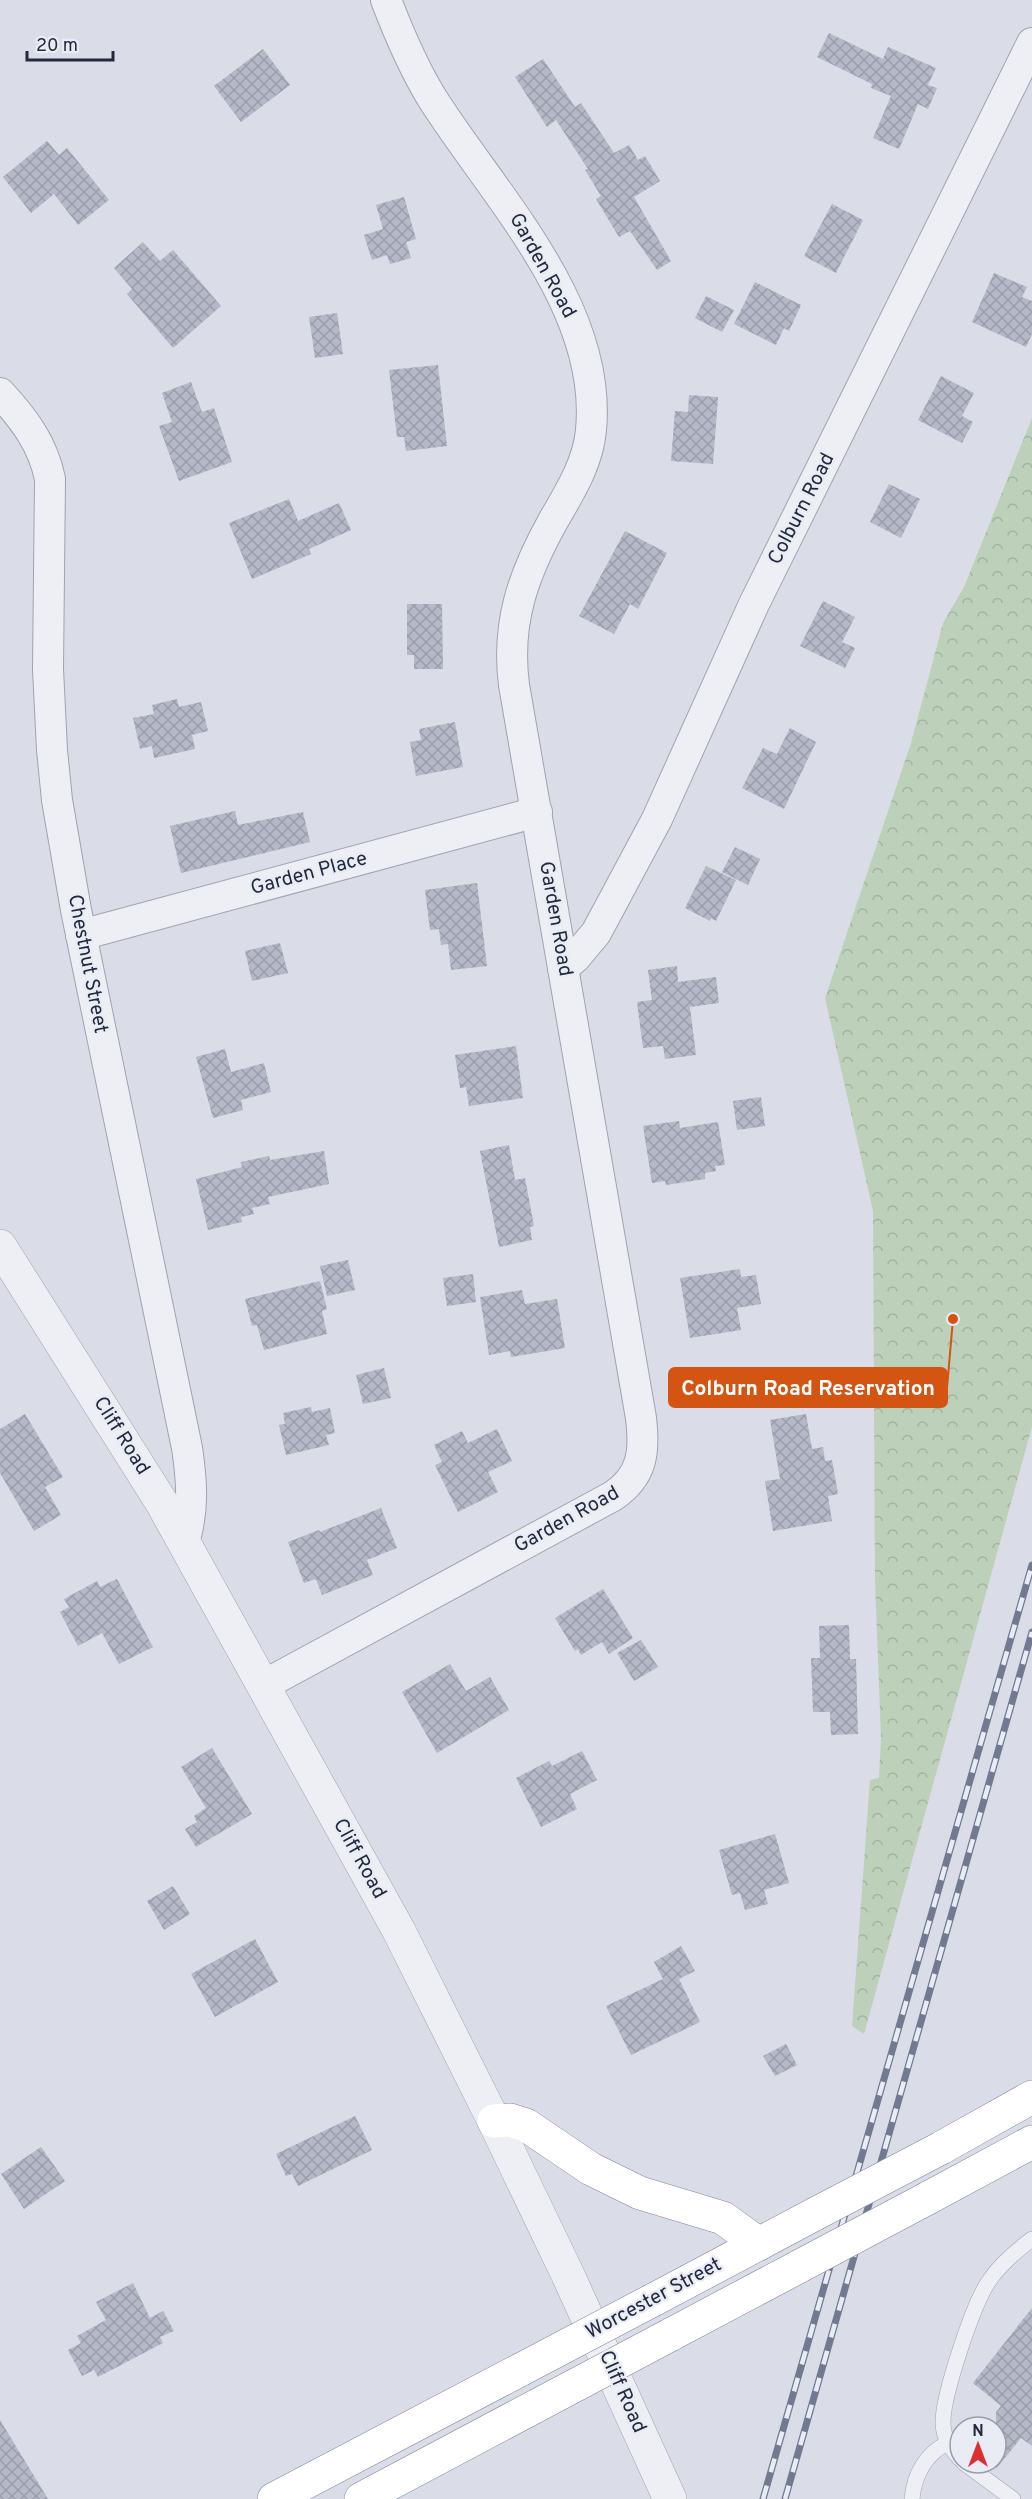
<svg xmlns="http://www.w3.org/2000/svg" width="1032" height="2499" font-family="Overpass,sans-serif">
<defs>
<pattern id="park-crowns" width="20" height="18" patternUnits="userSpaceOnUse" patternTransform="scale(1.5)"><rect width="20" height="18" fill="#bdd1ba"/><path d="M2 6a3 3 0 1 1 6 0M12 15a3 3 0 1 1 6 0" fill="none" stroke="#a2b3a1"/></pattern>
<pattern id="building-cross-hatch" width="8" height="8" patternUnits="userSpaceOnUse" patternTransform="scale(1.5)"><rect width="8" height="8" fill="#b4b8c7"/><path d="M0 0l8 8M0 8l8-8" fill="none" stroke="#9a9eac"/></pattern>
</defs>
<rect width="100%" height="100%" fill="#dadde7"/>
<polygon fill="url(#park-crowns)" points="1032,418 1032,1427 864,2034 852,2026 870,1780 879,1778 881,1738 875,1582 873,1211 825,998 911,743 943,623 964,587"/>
<g fill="url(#building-cross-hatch)">
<polygon points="829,33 883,59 888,47 936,68 928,85 937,88 928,109 918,104 899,149 873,138 891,96 871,88 872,84 817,57"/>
<polygon points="263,49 290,85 241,122 214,86"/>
<polygon points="543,59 575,107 581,103 614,153 629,145 638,160 645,156 660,181 634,197 671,261 657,270 630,231 619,237 596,199 601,196 585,170 588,169 556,120 547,127 515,77"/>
<polygon points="47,141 59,155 67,148 109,200 78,225 54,194 31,213 3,177"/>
<polygon points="404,197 416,239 406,242 411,258 390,264 387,255 372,260 364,235 383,229 376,205"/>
<polygon points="832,204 863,220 836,273 804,256"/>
<polygon points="143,242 160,261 173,250 221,306 173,348 127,294 132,289 114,268"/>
<polygon points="994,273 1027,287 1022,297 1032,301 1032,334 1026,347 972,322"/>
<polygon points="755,282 801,305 789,331 784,328 776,345 734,324"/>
<polygon points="706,296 734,310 722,332 695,318"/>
<polygon points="337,313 343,354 315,358 309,317"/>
<polygon points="438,365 447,446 406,451 404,437 397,437 389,370"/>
<polygon points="941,376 974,393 962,416 973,422 962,443 918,420"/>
<polygon points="191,382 202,412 214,408 232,462 179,481 159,426 172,422 162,393"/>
<polygon points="689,395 718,397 713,464 671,461 675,411 688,412"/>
<polygon points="889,484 920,499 901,538 870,522"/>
<polygon points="289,499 298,521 339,503 351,530 309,549 311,554 252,579 229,523"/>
<polygon points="625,531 667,553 638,609 630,604 614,634 579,616"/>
<polygon points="823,601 855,617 842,642 855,648 845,668 800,646"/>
<polygon points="407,604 442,604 443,669 414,669 414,655 407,655"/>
<polygon points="177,699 179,707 201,702 208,731 192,735 195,749 154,758 152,746 140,749 133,718 154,714 152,705"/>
<polygon points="455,722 463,767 416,776 410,742 421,740 419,729"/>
<polygon points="790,728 816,742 784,809 742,788 763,748 777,754"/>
<polygon points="235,811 238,825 303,812 310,842 181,873 170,826"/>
<polygon points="735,847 760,859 748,885 722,872"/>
<polygon points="706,866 736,880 716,921 711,918 710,921 685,908"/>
<polygon points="477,883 487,966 451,970 448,944 441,945 439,929 430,930 425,890"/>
<polygon points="280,943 288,973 252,981 245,951"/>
<polygon points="677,966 678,982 716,977 719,1003 690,1007 696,1055 665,1059 663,1046 643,1048 637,1002 652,1000 648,970"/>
<polygon points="516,1046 523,1098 469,1106 466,1087 460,1088 455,1055"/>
<polygon points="225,1049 231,1072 264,1063 271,1092 241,1100 243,1110 213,1118 196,1057"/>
<polygon points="761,1097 765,1126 737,1130 733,1101"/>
<polygon points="679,1121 680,1128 718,1122 725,1165 715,1166 716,1171 705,1173 705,1179 666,1185 665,1181 652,1183 643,1126"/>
<polygon points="509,1145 515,1180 525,1178 534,1226 530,1227 532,1240 499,1247 480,1151"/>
<polygon points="324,1151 329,1184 268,1197 270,1204 252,1208 254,1214 241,1217 242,1222 208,1230 196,1179 242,1167 241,1162 269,1156 270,1160"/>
<polygon points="348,1260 355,1290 327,1296 320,1266"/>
<polygon points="740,1269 741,1277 756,1275 761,1304 737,1308 741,1330 690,1338 680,1278"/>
<polygon points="473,1274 476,1302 447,1306 443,1278"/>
<polygon points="320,1281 327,1309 322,1311 327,1334 264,1350 257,1325 252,1326 245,1299"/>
<polygon points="522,1290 525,1304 557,1299 565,1348 511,1357 510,1351 489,1355 480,1297"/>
<polygon points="384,1368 391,1398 363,1404 356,1375"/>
<polygon points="311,1407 312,1412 330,1408 335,1433 326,1435 329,1445 286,1455 279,1425 285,1424 283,1413"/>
<polygon points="25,1414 63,1477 45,1487 61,1515 34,1531 0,1473 0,1429"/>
<polygon points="806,1414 812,1449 823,1447 825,1461 832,1460 838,1494 828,1496 832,1521 773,1531 765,1481 780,1479 770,1420"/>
<polygon points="497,1429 512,1461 488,1472 498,1492 458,1512 435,1465 442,1462 434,1445 462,1431 468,1443"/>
<polygon points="381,1508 397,1548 367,1560 373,1575 322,1595 316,1579 304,1583 288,1542 319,1530 320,1532"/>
<polygon points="117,1579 153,1647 119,1664 102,1633 78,1646 60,1612 69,1607 64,1599 97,1581 100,1587"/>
<polygon points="603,1589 633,1638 609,1654 602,1642 581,1655 578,1649 575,1651 555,1618"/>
<polygon points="849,1625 850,1659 856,1659 858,1734 831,1735 830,1712 813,1712 811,1658 820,1658 819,1626"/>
<polygon points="641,1640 658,1667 634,1681 617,1653"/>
<polygon points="450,1664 466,1691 490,1677 509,1710 437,1753 402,1692"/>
<polygon points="212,1748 252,1814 196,1847 185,1829 197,1822 194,1816 206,1808 181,1767"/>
<polygon points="582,1751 597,1780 570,1794 577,1809 541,1827 516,1778 549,1761 552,1766"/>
<polygon points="775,1834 789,1883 764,1890 768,1904 745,1910 740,1893 732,1895 719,1850"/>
<polygon points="173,1886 190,1914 164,1930 147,1901"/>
<polygon points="255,1939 278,1982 215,2017 191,1974"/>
<polygon points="681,1946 695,1971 679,1979 700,2022 631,2055 606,2006 663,1979 654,1962"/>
<polygon points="786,2044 797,2065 775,2076 763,2056"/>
<polygon points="355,2116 372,2150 298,2186 292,2174 286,2176 276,2154"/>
<polygon points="41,2147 65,2181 24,2209 1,2174"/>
<polygon points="133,2283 150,2318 163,2311 174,2331 160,2337 163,2343 98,2377 94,2370 82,2376 68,2350 81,2343 77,2336 106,2320 96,2302"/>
<polygon points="1032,2308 1032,2446 1021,2438 996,2469 996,2412 1001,2406 973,2383"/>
<polygon points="0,2420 48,2499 0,2499"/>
</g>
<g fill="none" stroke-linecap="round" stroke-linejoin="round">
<g stroke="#9fa3b1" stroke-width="16">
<g id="service">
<path d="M960 2459C950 2448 943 2437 943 2422 943 2395 973 2304 989 2281 1000 2264 1016 2251 1032 2239"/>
<polyline points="964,2463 1013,2499"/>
<path d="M912 2499C914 2475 926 2453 948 2443"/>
</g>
</g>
<g stroke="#9fa3b1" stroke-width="32">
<g id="minor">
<path d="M0 393C24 419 43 444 50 479L48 669 52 750 57 800 76 910 187 1448C192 1481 194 1511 184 1542"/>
<polyline points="81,935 537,812"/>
<polyline points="563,968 575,958 596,933 657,819 754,604 1032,43"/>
<path d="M264 1685 613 1496C643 1476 645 1451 641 1418L514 685C506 623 523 575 553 521 569 493 588 464 591 430 603 306 494 196 432 98 413 67 399 34 386 0"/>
</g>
</g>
<g stroke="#9fa3b1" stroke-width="34">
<polyline id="tertiary" points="0,1246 162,1503 399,1931 494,2121 567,2273 670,2499"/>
</g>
<g stroke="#80889e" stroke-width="34">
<g id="trunk">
<polyline points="494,2121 510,2120 526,2125 591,2169 640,2193 723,2218 759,2244"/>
<polyline points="941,2148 1032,2097"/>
<polyline points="928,2198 1032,2142"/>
<polyline points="653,2300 815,2214"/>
<polyline points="670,2335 800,2266"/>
<polyline points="274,2499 520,2370"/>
<polyline points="361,2499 538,2405"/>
</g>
</g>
<use href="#service" stroke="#edeff5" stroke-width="15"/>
<use href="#minor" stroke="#edeff5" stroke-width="30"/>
<use href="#tertiary" stroke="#edeff5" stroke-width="33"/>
<use href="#trunk" stroke="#fff" stroke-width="33"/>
<g stroke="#727a92" stroke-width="7">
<g id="rail">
<polyline points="763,2499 1032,1565"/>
<polyline points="785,2499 1032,1632"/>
</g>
</g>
<use href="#rail" stroke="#e9ecf4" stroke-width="4.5" stroke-dasharray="14" stroke-linecap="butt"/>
<g stroke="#80889e" stroke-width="34" stroke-linecap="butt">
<g id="trunk-bridge">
<polyline points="815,2214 941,2148"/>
<polyline points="800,2266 928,2198"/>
<polyline points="520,2370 653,2300"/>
<polyline points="538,2405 670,2335"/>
</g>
</g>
<use href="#trunk-bridge" stroke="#fff" stroke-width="33"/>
</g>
<g text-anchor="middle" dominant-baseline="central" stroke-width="4.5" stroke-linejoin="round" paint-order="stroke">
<g font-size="20" fill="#23293e" stroke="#e9ecf4">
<text transform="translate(542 266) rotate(61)">Garden Road</text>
<text transform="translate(802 509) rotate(-63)">Colburn Road</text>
<text transform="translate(309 874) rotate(-15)">Garden Place</text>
<text transform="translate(555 919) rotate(80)">Garden Road</text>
<text transform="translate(87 964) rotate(79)">Chestnut Street</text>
<text transform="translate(121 1436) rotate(58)">Cliff Road</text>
<text transform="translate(567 1520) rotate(-29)">Garden Road</text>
<text transform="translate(359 1859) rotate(61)">Cliff Road</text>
<text transform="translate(654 2299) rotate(-28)">Worcester Street</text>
<text transform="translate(622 2392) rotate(66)">Cliff Road</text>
</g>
</g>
<path fill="none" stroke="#d45411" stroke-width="2" d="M953 1319L947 1388"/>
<circle fill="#d45411" stroke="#e9ecf4" stroke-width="2" cx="953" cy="1319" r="6"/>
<rect fill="#d45411" stroke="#d45411" stroke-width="2" x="669" y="1368" width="278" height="39" rx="6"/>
<g font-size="21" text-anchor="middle" font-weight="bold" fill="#fff">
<text x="808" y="1395">Colburn Road Reservation</text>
</g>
<g transform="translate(978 2445)"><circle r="28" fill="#e9ecf4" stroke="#9a9eab" stroke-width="1.5"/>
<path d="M0-4.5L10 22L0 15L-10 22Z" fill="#db3032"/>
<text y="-9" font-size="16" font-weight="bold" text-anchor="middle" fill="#23293e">N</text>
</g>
<path d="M27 51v9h86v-9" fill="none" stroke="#23293e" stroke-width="3"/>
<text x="36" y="51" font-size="18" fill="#23293e" stroke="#e9ecf4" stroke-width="4.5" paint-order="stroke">20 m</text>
</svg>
